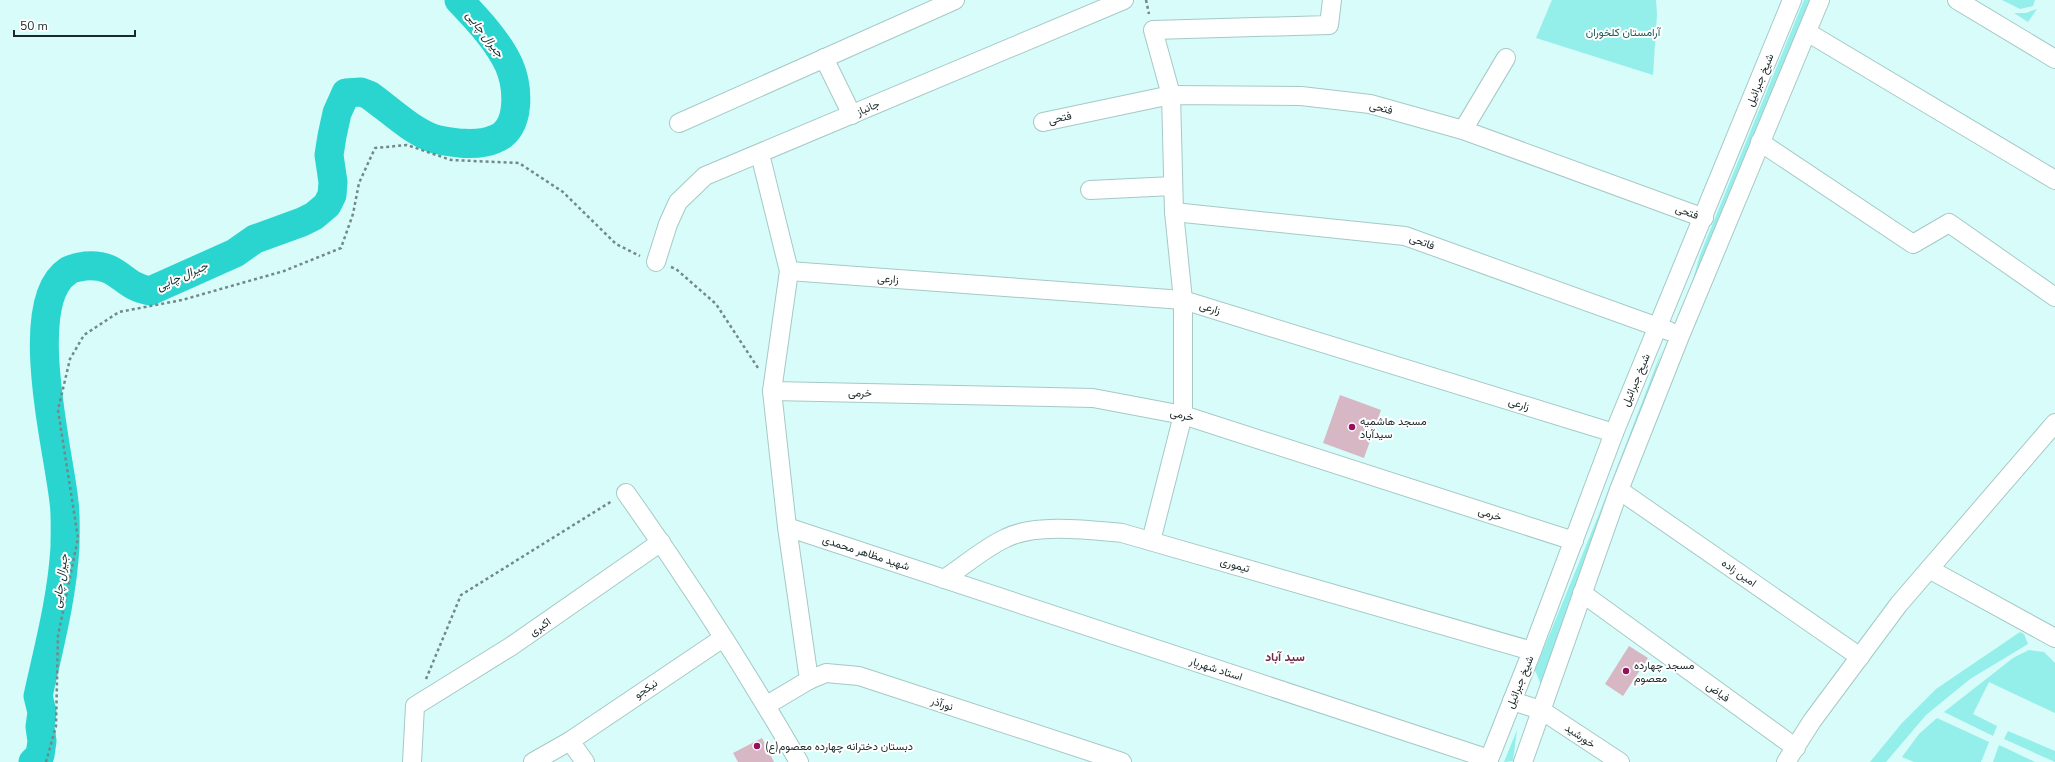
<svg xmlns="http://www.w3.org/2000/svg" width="2055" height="762" font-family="'Nunito Sans',Vazirmatn,sans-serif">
<rect width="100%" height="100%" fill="#d7fcfa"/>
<g fill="#94eee9">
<polygon points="1552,0 1656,0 1657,14 1653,75 1536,38"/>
<polygon points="1804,0 1812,0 1683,315 1700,255"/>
<polygon points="2002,0 2035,0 2033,6 2020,9"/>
<polygon points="2037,9 2028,22 2014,13 2026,13"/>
<polygon points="1662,350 1637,432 1541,685 1535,670 1601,509"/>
<polygon points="2020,632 2024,634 2028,644 1970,679 1926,715 1886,762 1870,762 1902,723 1936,689"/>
<polygon points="2029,650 2044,652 2055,663 2055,713 1989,682 1973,714 1997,726 1993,736 1944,712 2013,658"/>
<polygon points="1937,718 1989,742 1981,762 1914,762 1902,757 1919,734"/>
<polygon points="1517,730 1513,761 1504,762"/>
<polygon points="2008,731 2055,751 2055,762 2004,739"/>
<polygon points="1999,745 2035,762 1993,762"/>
</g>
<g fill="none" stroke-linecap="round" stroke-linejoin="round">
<path stroke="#2ad5cf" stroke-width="29" d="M33 762 40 755 42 741 40 727 42 712 38 696C49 646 62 598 65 547 65 532 66 516 64 502 59 452 20 302 68 271 72 268 79 267 85 266 120 263 120 286 150 291L235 253 255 239 302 222 314 216 327 205 332 195 333 182 329 155 332 136 337 113 346 93 361 92 369 95C389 109 409 129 432 138 440 141 450 142 459 143 471 144 484 144 495 139 522 129 518 86 509 65 498 41 477 19 459 0"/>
</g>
<g fill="#d6b7c3">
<polygon points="1340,395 1381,410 1364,458 1323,443"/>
<polygon points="1629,646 1648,658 1623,696 1605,684"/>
<polygon points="762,738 774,762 738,762 733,753"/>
</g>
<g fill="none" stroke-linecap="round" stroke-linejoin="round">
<g stroke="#a5c9c6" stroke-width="20">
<g id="minor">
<polyline points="1957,0 2055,59"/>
<polyline points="1807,32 2055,180"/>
<polyline points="824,58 852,115"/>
<polyline points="1043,122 1171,95 1301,96 1370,104 1463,130 1704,218"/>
<polyline points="679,123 955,0"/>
<polyline points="1463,130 1506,58"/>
<polyline points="1760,142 1913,244 1949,223 2055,297"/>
<polyline points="760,154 789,271 772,391 787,527 809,680"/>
<polyline points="1090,190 1173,186"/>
<polyline points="1174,212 1405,236 1669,331"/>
<polyline points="656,262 668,224 678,202 705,176 1124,0"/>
<polyline points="789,271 1183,300 1614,433"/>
<polyline points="772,391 1093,398 1183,415 1574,541"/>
<polyline points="1619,490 1860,657"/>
<path d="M626 493C688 580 746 670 799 762"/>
<polyline points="787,527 1489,759"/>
<polyline points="1151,541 1183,415 1183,300 1174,212 1171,95 1153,30 1329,25 1332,0"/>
<polyline points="1929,569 2055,638"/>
<path d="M944 579C964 566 984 548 1006 538 1036 523 1089 530 1122 533L1532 651"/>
<polyline points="1582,593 1796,748"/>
<polyline points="1512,701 1541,710 1620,762"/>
<polyline points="767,705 809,680 826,673 859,676 1122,762"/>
<polyline points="570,741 585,762"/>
<polyline points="412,762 415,706 510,647 661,542"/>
<polyline points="533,762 570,741 723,638"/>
<polyline points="1488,762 1532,651 1614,433 1792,0"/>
<polyline points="1523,762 1619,490 1680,336 1820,0"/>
<polyline points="1786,762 1812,721 1899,604 2055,423"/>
</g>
</g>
<g stroke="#718988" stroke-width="2.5" stroke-dasharray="3 3" stroke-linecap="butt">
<polyline points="1146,0 1149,14"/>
<polyline points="671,267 676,269 716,304 758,368"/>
<polyline points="426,679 461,595 612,501"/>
<polyline points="46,762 56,726 58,636 78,538 58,410 70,359 84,335 119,312 182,300 284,271 341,248 353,214 359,183 375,148 407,145 451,160 519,163 563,192 616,244 640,256"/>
</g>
<use href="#minor" stroke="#fff" stroke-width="18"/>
</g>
<g fill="#9a0e5f" stroke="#fff" stroke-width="1.5">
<circle cx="1352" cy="427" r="4"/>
<circle cx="1626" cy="671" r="4"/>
<circle cx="757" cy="746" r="4"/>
</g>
<g text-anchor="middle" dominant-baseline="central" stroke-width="4" stroke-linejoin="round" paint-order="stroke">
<g font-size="11" fill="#195a57" stroke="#fff">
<text x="1623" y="32">آرامستان کلخوران</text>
</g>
<g font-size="11" fill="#1b2928" stroke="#fff">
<text transform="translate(1760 80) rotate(-68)">شیخ جبرائیل</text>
<text transform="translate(868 108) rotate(-23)">جانباز</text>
<text transform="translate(1381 108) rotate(14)">فتحی</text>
<text transform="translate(1060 118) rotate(-12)">فتحی</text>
<text transform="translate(1687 212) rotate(20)">فتحی</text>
<text transform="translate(1422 242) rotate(20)">فاتحی</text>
<text transform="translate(888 279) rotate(4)">زارعی</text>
<text transform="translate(1210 308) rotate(17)">زارعی</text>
<text transform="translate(1636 380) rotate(-67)">شیخ جبرائیل</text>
<text transform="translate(860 393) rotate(1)">خرمی</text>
<text transform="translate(1519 404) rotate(17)">زارعی</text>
<text transform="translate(1182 415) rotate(14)">خرمی</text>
<text transform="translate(1490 514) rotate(18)">خرمی</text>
<text transform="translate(866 553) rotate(18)">شهید مظاهر محمدی</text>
<text transform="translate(1235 565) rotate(16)">تیموری</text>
<text transform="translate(1739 573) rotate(35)">امین زاده</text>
<text transform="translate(540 627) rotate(-35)">اکبری</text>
<text transform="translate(1216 669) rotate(18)">استاد شهریار</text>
<text transform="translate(1520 682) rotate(-68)">شیخ جبرائیل</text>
<text transform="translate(646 689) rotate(-34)">نیکجو</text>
<text transform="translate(1718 692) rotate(36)">فیاض</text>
<text transform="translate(942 704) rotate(18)">نورآذر</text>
<text transform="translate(1580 736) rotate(34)">خورشید</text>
</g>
<g font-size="11" fill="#1b2928" stroke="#fff" text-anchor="start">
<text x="1360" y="421">مسجد هاشمیه<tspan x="1360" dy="13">سیدآباد</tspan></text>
<text x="1634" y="665">مسجد چهارده<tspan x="1634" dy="13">معصوم</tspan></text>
<text x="765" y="746">دبستان دخترانه چهارده معصوم(ع)</text>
</g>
<g font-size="12" font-style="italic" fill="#16302f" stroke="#fff">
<text transform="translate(485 34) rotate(53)">جیرال چایی</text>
<text transform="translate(182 276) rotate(-24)">جیرال چایی</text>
<text transform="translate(60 581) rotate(-82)">جیرال چایی</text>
</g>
<g font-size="12" font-weight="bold" fill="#6e2c4b" stroke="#fff">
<text x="1285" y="657">سید آباد</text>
</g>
</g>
<path d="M14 30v6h121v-6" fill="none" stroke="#1b2928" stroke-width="2"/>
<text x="20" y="30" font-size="12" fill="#1b2928" stroke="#ffffff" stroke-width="3" paint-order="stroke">50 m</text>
</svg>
